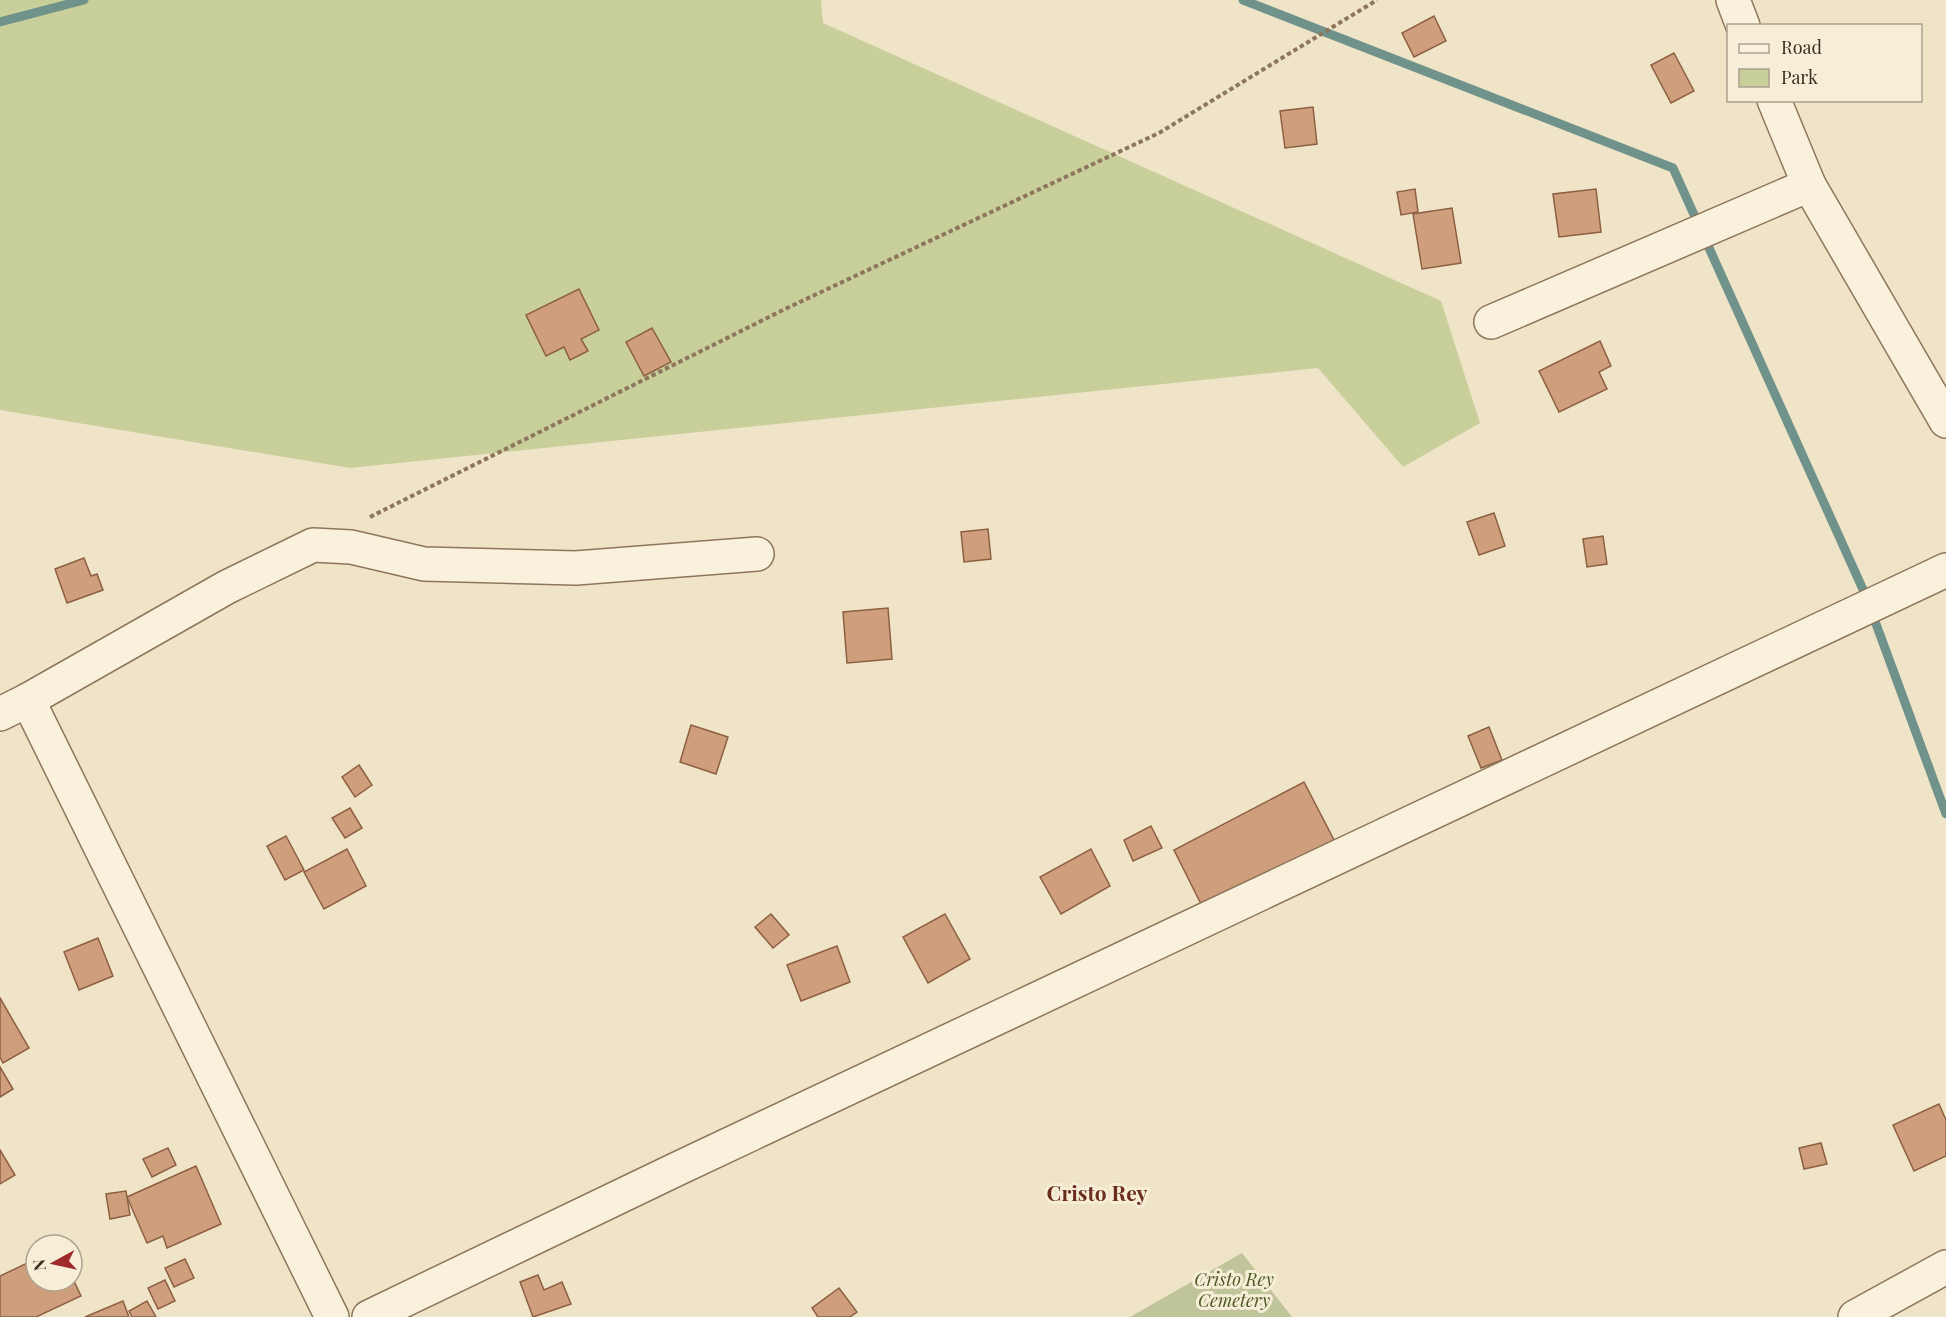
<svg xmlns="http://www.w3.org/2000/svg" width="1946" height="1317" font-family="'Playfair Display',serif">
<rect width="100%" height="100%" fill="#f0e4c8"/>
<polygon fill="#c9cf9b" points="0,0 821,0 823,23 1441,301 1480,423 1403,467 1318,368 350,468 0,410"/>
<polygon fill="#bfc49a" points="1242,1253 1292,1317 1130,1317"/>
<g fill="none" stroke-linecap="round" stroke-linejoin="round">
<g stroke="#6f938a" stroke-width="9">
<polyline points="1243,0 1673,168 1865,594 1946,814"/>
<polyline points="0,22 84,0"/>
</g>
</g>
<g fill="#cf9f7d" stroke="#8d5f41" stroke-width="1.5">
<polygon points="1434,16 1446,41 1414,57 1402,33"/>
<polygon points="1674,53 1694,91 1671,103 1651,65"/>
<polygon points="1313,107 1317,144 1285,148 1280,111"/>
<polygon points="1415,189 1418,212 1401,215 1397,192"/>
<polygon points="1596,189 1601,232 1559,237 1553,194"/>
<polygon points="1452,208 1461,263 1422,269 1413,214"/>
<polygon points="579,289 599,330 581,339 588,351 570,360 564,347 546,356 526,315"/>
<polygon points="652,328 671,362 644,376 626,342"/>
<polygon points="1600,341 1611,366 1599,372 1607,389 1559,412 1539,371"/>
<polygon points="1494,513 1505,546 1479,555 1467,522"/>
<polygon points="988,529 991,559 964,562 961,532"/>
<polygon points="1603,536 1607,564 1587,567 1583,539"/>
<polygon points="84,558 91,576 97,574 103,590 67,603 55,569"/>
<polygon points="888,608 892,659 847,663 843,612"/>
<polygon points="691,725 728,737 716,774 680,762"/>
<polygon points="1489,727 1502,760 1481,768 1468,736"/>
<polygon points="359,765 372,785 355,797 342,777"/>
<polygon points="1304,782 1334,840 1203,908 1174,850"/>
<polygon points="350,808 362,828 345,838 332,818"/>
<polygon points="1151,826 1162,848 1133,861 1124,840"/>
<polygon points="286,836 304,870 285,880 267,846"/>
<polygon points="347,849 366,886 324,909 304,872"/>
<polygon points="1091,849 1110,886 1061,914 1040,877"/>
<polygon points="771,914 789,935 773,948 755,927"/>
<polygon points="945,914 970,959 928,983 903,937"/>
<polygon points="98,938 113,976 79,990 64,952"/>
<polygon points="837,946 850,982 801,1001 787,965"/>
<polygon points="0,998 29,1048 3,1063 0,1057"/>
<polygon points="0,1067 13,1089 0,1097"/>
<polygon points="1939,1104 1946,1120 1946,1156 1914,1171 1893,1125"/>
<polygon points="1821,1143 1827,1164 1804,1169 1799,1148"/>
<polygon points="168,1148 176,1165 152,1177 143,1159"/>
<polygon points="0,1150 15,1175 0,1184"/>
<polygon points="196,1166 221,1224 167,1248 163,1236 147,1243 127,1197"/>
<polygon points="126,1191 130,1215 110,1219 106,1194"/>
<polygon points="36,1259 36,1281 72,1281 72,1277 81,1296 36,1317 0,1317 0,1276"/>
<polygon points="185,1259 194,1278 174,1287 165,1268"/>
<polygon points="538,1275 544,1290 562,1282 571,1304 533,1317 520,1282"/>
<polygon points="165,1280 175,1301 158,1309 148,1288"/>
<polygon points="839,1288 857,1312 850,1317 818,1317 812,1308"/>
<polygon points="123,1301 129,1317 85,1317"/>
<polygon points="147,1301 156,1317 132,1317 129,1311"/>
</g>
<g fill="none" stroke-linecap="round" stroke-linejoin="round">
<g stroke="#8d765c" stroke-width="36">
<g id="minor">
<polyline points="1733,0 1743,26"/>
<polyline points="1774,100 1809,185 1946,421"/>
<polyline points="1491,322 1809,185"/>
<polyline points="28,700 332,1317"/>
<polyline points="0,714 28,700 227,587 313,545 351,547 424,564 576,568 757,554"/>
<polyline points="369,1317 677,1169 1946,570"/>
<polyline points="1855,1317 1946,1267"/>
</g>
</g>
<polyline stroke="#8d765c" stroke-width="4" stroke-dasharray="4.5 3" stroke-linecap="butt" points="370,517 785,309 1159,133 1377,0"/>
<use href="#minor" stroke="#faf1dc" stroke-width="33"/>
</g>
<g text-anchor="middle" dominant-baseline="central" stroke-width="6" stroke-linejoin="round" paint-order="stroke">
<g font-size="18" font-style="italic" fill="#4d5a26" stroke="#f7eed8">
<text x="1234" y="1279">Cristo Rey<tspan x="1234" dy="21">Cemetery</tspan></text>
</g>
<g font-size="21" font-weight="bold" fill="#6b2e1e" stroke="#f7eed8">
<text x="1097" y="1192">Cristo Rey</text>
</g>
</g>
<rect x="1727" y="24" width="195" height="78" fill="#f7eed8" stroke="#ada18e" stroke-width="1.5"/>
<rect x="1739" y="44" width="30" height="9" fill="#faf1dc" stroke="#ada18e" stroke-width="1.5"/>
<text x="1781" y="54" font-size="18" fill="#3d2e20">Road</text>
<rect x="1739" y="69" width="30" height="18" fill="#c9cf9b" stroke="#ada18e" stroke-width="1.5"/>
<text x="1781" y="84" font-size="18" fill="#3d2e20">Park</text>
<g transform="translate(54 1263) rotate(262)"><circle r="28" fill="#f7eed8" stroke="#ada18e" stroke-width="1.5"/>
<path d="M0-4.5L10 22L0 15L-10 22Z" fill="#9e2a2b"/>
<text y="-9" font-size="16" font-weight="bold" text-anchor="middle" fill="#3d2e20">N</text>
</g>
</svg>
